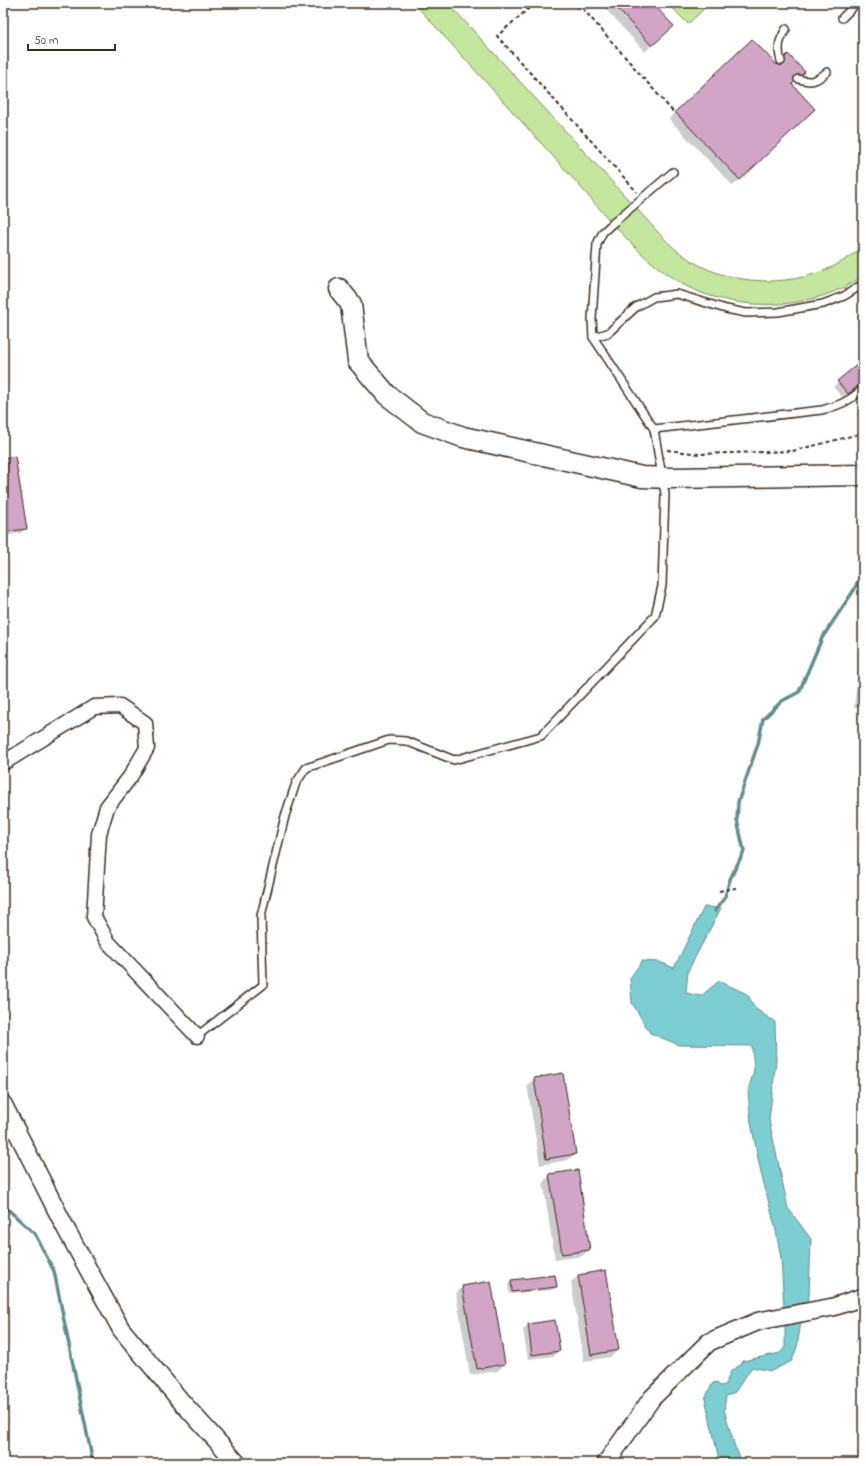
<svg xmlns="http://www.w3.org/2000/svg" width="866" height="1466" font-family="'Indie Flower',sans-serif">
<rect width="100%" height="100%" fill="#fff"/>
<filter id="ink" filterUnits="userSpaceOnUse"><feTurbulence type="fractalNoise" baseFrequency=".025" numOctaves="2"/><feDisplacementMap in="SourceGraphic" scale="8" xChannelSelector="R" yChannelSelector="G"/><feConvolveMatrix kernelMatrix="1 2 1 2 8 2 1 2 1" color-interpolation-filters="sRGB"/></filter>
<g filter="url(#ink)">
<g fill="#c5e69e" stroke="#80885e">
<path d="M414 3H448L646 219C658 232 669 245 683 255 727 288 798 289 843 261 850 257 857 251 863 246V276C815 310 743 313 690 288 644 266 604 213 570 175 518 118 466 60 414 3Z"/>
<polygon points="668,3 710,3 688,24"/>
</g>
<polygon fill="#7cced3" stroke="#628c8b" points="704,907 721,908 688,971 686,993 701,996 719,981 747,994 756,1009 775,1022 776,1061 769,1120 788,1208 811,1239 809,1296 801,1322 797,1347 792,1361 771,1371 752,1367 735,1392 726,1396 724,1410 735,1447 740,1457 737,1463 715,1463 718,1455 705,1398 713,1383 717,1382 720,1386 725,1385 731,1371 742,1364 743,1361 780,1353 785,1347 785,1324 781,1258 775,1226 761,1173 751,1123 748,1091 754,1070 752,1046 679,1045 650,1033 632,1003 630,978 642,961 660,962 674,968"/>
<g fill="#0003">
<polygon points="572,3 585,3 578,10"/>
<polygon points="600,3 651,3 665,32 645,52"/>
<polygon points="791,85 807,116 733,186 669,119 676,112"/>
<polygon points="863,361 863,381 843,398 833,387"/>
<polygon points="3,459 26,528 21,533 3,536"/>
<polygon points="863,620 863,708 854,708"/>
<polygon points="534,1079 575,1153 568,1160 540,1165 527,1085"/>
<polygon points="550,1175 589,1250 582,1256 555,1260 543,1182"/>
<polygon points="605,1271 618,1350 611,1357 584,1361 571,1282 578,1276"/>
<polygon points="555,1276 556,1286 552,1290 509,1294 508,1284 511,1281"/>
<polygon points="463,1287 504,1364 498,1371 470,1375 456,1293"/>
<polygon points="528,1325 559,1350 554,1356 528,1359 523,1330"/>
<polygon points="862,1334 863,1334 863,1363 855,1341"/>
</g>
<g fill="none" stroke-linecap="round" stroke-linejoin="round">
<g stroke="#628c8b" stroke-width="3.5">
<polyline points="715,911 725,897 730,879 744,851 737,820 738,802 758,744 763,719 782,701 799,692 822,638 854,590 863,570"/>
<polyline points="3,1205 35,1234 54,1271 93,1463"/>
</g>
</g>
<g fill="#d2a4c5" stroke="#3b2a1e">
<polygon points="612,3 652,3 674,26 652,46"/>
<polygon points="752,39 777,65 788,54 805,72 792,84 815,109 740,180 675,112"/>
<polygon points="863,360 863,382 848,394 837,381"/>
<polygon points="15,456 27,529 3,532 3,458"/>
<polygon points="863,676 863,701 861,701"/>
<polygon points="563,1073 576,1154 546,1159 534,1078"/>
<polygon points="578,1170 590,1250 562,1254 549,1174"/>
<polygon points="606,1270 619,1350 591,1355 578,1275"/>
<polygon points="555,1275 557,1287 512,1292 511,1280"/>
<polygon points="491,1281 505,1364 477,1369 462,1286"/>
<polygon points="555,1320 560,1351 532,1355 528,1324"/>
</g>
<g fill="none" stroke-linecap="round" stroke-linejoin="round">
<g stroke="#3b2a1e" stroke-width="10">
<g id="service">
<polyline points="842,18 857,3"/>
<path d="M781 61C777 47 779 41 786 29"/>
<path d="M798 79C812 83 816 81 827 72"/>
<polyline points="593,337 608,333 636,307 654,297 677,294 726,309 746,313 778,312 823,304 844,296 863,284"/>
<path d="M654 429 822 410C840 405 848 402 863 389"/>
<polyline points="197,1036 263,985 261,916 285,816 296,783 306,768 389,740 406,741 454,760 541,736 655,616 662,586 665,494 654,429 593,337 592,319 597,244 603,232 613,223 673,172"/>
</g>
</g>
<g stroke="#3b2a1e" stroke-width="17">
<polyline id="minor" points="3,763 94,707 120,706 145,723 147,748 130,777 107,807 99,834 94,917 108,942 197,1036"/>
</g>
<g stroke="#3b2a1e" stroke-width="20">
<g id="tertiary">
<polyline points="3,1104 66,1229 121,1329 180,1400 237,1463"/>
<polyline points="606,1463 652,1398 709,1342 759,1321 833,1307 863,1297"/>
</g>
</g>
<g stroke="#3b2a1e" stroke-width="23">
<polyline id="secondary" points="339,289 351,304 358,361 387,395 422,422 463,437 642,477 671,478 863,475"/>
</g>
<g stroke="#3b2a1e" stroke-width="2" stroke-dasharray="4 3" stroke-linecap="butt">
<polyline points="535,3 497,36 637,192"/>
<polyline points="578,3 674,113"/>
<polyline points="667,450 699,454 793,451 863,433"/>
<polyline points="719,891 736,888"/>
</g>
<use href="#service" stroke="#fff" stroke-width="7"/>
<use href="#minor" stroke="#fff" stroke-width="14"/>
<use href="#tertiary" stroke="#fff" stroke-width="17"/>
<use href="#secondary" stroke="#fff" stroke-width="20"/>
</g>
</g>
<rect width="866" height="1466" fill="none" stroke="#fff" stroke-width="16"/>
<rect x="8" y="8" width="850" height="1450" fill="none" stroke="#3b2a1e" stroke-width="1.5" filter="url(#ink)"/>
<path d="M28 44v6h87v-6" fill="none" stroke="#3b2a1e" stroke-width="2"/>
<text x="34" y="44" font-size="12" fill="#3b2a1e" stroke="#ffffff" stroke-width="3" paint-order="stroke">50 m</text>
</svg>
